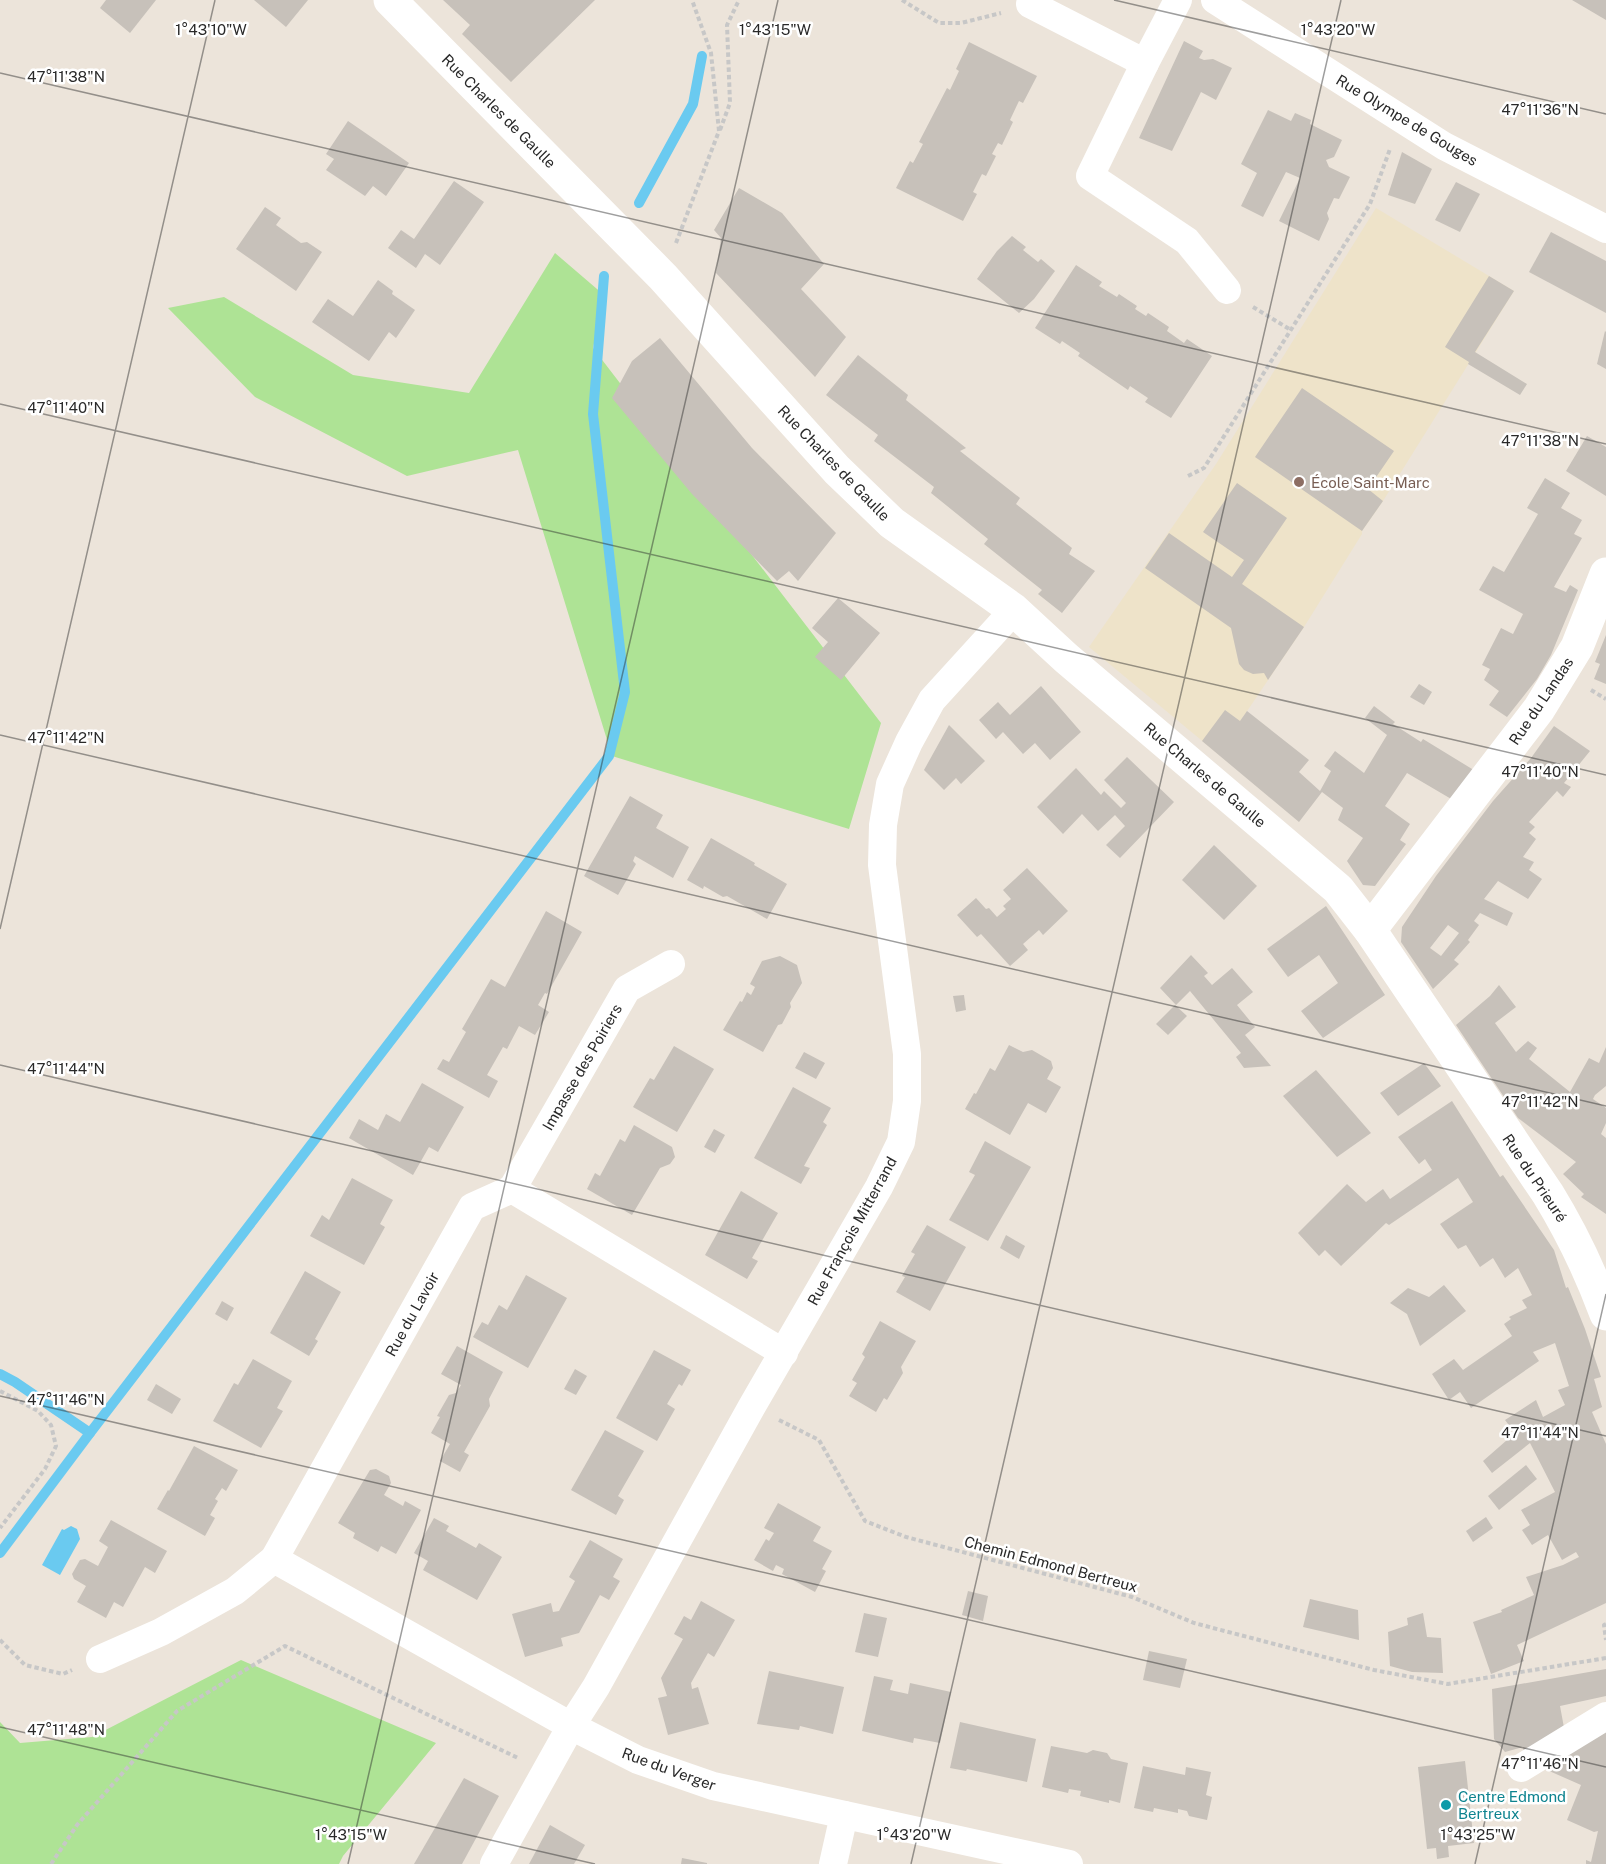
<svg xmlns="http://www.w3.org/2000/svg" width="1606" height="1864" font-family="'Public Sans',sans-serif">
<rect width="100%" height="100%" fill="#ece4da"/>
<polygon fill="#eee3c9" points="1376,208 1514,291 1383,501 1362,531 1362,534 1304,627 1218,754 1089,647 1216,464"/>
<g fill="#aee395">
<polygon points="555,253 604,295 593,348 881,723 849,829 612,756 518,450 407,476 255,397 168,308 224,297 353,375 469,393"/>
<polygon points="241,1660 436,1743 343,1856 339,1864 0,1864 0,1722 20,1743 92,1737"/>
</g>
<polygon fill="#6acaf0" points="71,1526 77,1529 80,1539 60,1575 42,1565 62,1529 64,1530"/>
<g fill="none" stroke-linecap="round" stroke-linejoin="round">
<g stroke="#6acaf0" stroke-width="10">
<polyline points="639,203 693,104 702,56"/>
<polyline points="0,1374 15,1382 90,1433"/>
<polyline points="0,1553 90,1433 609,756 625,692 593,414 604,276"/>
</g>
</g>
<g fill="#c7c1ba" fill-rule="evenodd">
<polygon points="106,0 156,0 130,33 100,8"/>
<polygon points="254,0 308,0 286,27"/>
<polygon points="443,0 595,0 511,82 462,34 470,25"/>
<polygon points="1572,0 1606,0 1606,20"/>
<polygon points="1184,41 1203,51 1199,58 1204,60 1213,59 1232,68 1216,100 1201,92 1172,151 1139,138"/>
<polygon points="969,42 1037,76 1023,103 1019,101 1010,120 1013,122 1002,145 998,143 992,154 996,156 986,176 982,174 973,192 977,194 963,221 896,188 910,161 913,163 923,144 919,142 947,88 950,90 959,71 956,69"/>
<polygon points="1268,110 1291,121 1295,113 1311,120 1310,124 1342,140 1334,157 1326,160 1329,167 1350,177 1339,199 1334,198 1327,213 1329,219 1319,241 1279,221 1300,178 1286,172 1263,217 1241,206 1257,173 1241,164"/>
<polygon points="348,121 409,163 386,196 373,186 365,196 326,170 334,159 326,154"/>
<polygon points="1402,152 1432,169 1415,204 1388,195"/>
<polygon points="454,181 484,202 440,265 425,254 416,268 388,248 401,230 414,239"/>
<polygon points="1456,182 1480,194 1460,232 1435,220"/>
<polygon points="739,188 782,213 824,264 801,289 846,337 815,377 716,273 721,238 714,230"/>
<polygon points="265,207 281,218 276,225 301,243 307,242 322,252 296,291 236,249"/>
<polygon points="1551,232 1606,261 1606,313 1529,272"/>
<polygon points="1012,236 1026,247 1023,250 1038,262 1041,259 1055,271 1034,299 1019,313 977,279 997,251"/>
<polygon points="1076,265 1102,282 1099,286 1117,297 1119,294 1137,306 1135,309 1146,316 1148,313 1169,327 1167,331 1184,343 1187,339 1212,356 1171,418 1145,402 1148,398 1130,386 1128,390 1078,356 1080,353 1062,341 1060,344 1035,328"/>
<polygon points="1489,276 1514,291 1475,352 1527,384 1520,395 1468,364 1469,362 1445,347"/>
<polygon points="378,280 393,291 392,294 415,310 396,338 389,332 369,361 312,322 328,299 353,316"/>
<polygon points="1605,331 1606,332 1606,369 1597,364"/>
<polygon points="660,338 752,448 836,533 798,581 789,571 777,581 692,494 612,398 632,361"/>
<polygon points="858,355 908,395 906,400 966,448 960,451 1020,498 1016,504 1072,548 1069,554 1095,571 1062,613 1038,594 1042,590 984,544 988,539 931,493 934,487 874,441 878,435 826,395"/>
<polygon points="1302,388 1394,451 1368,489 1383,501 1362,531 1255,457"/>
<polygon points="1587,436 1606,447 1606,496 1566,471"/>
<polygon points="1545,478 1570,493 1561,508 1582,520 1574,534 1582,538 1554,587 1566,592 1570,585 1578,590 1551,655 1537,679 1507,717 1489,705 1499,691 1484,680 1490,669 1482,665 1501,628 1513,634 1523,614 1479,590 1493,566 1504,572 1538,514 1527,508"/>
<polygon points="1237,483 1287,518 1242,584 1304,627 1268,680 1264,673 1253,674 1244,670 1239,664 1231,628 1145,568 1169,533 1232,577 1244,560 1203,532"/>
<polygon points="838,598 880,633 841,680 815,657 828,642 812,628"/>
<polygon points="1606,635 1606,684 1594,679 1600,664 1595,662"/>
<polygon points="1419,684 1432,692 1424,705 1410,697"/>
<polygon points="1041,686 1081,732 1050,760 1035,743 1023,754 1003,732 996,739 979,720 998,702 1010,715"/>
<polygon points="1374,706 1395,722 1393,724 1421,742 1423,739 1477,772 1458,803 1407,773 1385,806 1410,824 1400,840 1406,844 1375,886 1363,885 1347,861 1363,838 1338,820 1343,808 1322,792 1299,822 1202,741 1225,710 1240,721 1247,711 1309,760 1299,772 1320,791 1331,771 1324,766 1335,751 1364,773 1387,735 1365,718"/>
<polygon points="949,725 985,761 961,784 956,778 944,790 924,770"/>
<path d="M1554 726 1590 751 1564 783 1571 787 1563 797 1557 791 1529 822 1535 827 1529 833 1536 839 1523 857 1534 862 1529 870 1542 879 1528 899 1498 881 1484 899 1513 913 1507 926 1480 913 1474 921 1479 925 1468 940 1470 942 1454 960 1459 964 1433 989 1401 942 1402 927 1436 876 1493 801 1531 758ZM1448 925 1459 933 1441 956 1430 948Z"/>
<polygon points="1127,757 1174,802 1120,858 1106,845 1125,826 1115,815 1098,831 1082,814 1063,834 1037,807 1076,768 1101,795 1104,791 1121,808 1126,803 1104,780"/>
<polygon points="630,796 663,815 656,828 689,847 673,878 635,856 633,861 636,864 618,895 584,876"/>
<polygon points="711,838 755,863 754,865 787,884 767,919 727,896 723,897 704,886 703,889 687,880"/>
<polygon points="1214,845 1257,886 1224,920 1182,880"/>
<polygon points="1027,868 1068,911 1043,935 1039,930 1023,944 1028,950 1010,966 981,934 977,937 957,915 976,898 986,909 989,908 997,917 1006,909 1003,906 1011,899 1003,890"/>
<polygon points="1326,906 1385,995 1323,1038 1301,1011 1338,983 1319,955 1288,977 1267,949"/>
<polygon points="546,911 582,932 547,994 545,993 538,1005 549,1012 535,1035 519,1026 507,1049 503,1047 487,1075 498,1081 489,1098 437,1069 443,1059 449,1062 466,1032 462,1029 491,979 505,987"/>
<polygon points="1191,955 1208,973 1204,976 1212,985 1232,968 1253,992 1237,1005 1255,1027 1245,1035 1271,1066 1244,1068 1236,1057 1241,1053 1190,991 1176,1005 1160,988"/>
<polygon points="780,956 797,965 802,983 790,1003 791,1007 782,1024 778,1025 763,1052 723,1030 740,1001 742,1002 747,992 751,995 755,987 750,984 762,961"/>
<polygon points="1499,985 1516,1007 1495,1023 1516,1052 1528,1041 1537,1048 1529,1059 1570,1092 1589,1058 1599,1063 1606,1047 1606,1086 1595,1095 1593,1099 1606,1108 1606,1123 1601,1134 1606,1138 1606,1214 1581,1197 1584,1194 1563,1174 1576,1162 1518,1118 1456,1025 1490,996"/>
<polygon points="964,995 966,1010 956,1012 953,996"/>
<polygon points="1175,1005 1187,1016 1168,1035 1156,1024"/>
<polygon points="1009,1045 1023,1052 1032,1050 1051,1061 1053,1068 1047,1079 1061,1087 1046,1113 1028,1103 1010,1135 965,1109 974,1093 976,1094 990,1068 995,1071"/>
<polygon points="674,1046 714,1069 677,1132 633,1107 650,1078 654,1080"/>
<polygon points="804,1052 825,1063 816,1079 795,1068"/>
<polygon points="1424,1063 1441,1086 1398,1116 1380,1093"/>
<polygon points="1316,1070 1371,1133 1337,1157 1283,1096"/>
<polygon points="422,1083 464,1107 438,1152 429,1147 413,1175 349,1138 359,1119 378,1130 386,1114 400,1122"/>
<polygon points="793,1087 831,1108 823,1122 827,1125 804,1166 810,1168 801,1184 754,1158"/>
<polygon points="1452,1101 1500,1177 1503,1175 1554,1250 1566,1288 1568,1287 1585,1329 1601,1377 1594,1379 1602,1407 1592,1412 1606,1444 1606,1603 1517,1645 1524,1661 1491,1674 1473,1622 1502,1612 1501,1610 1534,1595 1526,1577 1563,1565 1579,1557 1576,1552 1562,1560 1548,1535 1532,1545 1522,1530 1530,1525 1521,1510 1555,1492 1530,1443 1492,1473 1483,1461 1515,1433 1505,1420 1536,1400 1543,1417 1565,1405 1558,1390 1569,1386 1555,1343 1533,1352 1539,1361 1471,1408 1460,1392 1449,1400 1432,1374 1454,1359 1463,1370 1512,1336 1504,1324 1511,1319 1509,1317 1527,1308 1522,1300 1532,1295 1518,1268 1505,1278 1493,1258 1480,1267 1466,1245 1458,1249 1440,1224 1473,1202 1458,1178 1389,1225 1386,1223 1341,1266 1325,1250 1319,1256 1298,1233 1347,1184 1366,1202 1383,1189 1390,1199 1432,1170 1425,1159 1419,1164 1398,1137"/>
<polygon points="634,1125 672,1147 675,1157 670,1164 660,1168 632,1215 587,1189 595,1173 600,1176 620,1139 625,1142"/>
<polygon points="714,1129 725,1135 715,1153 704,1147"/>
<polygon points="985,1141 1031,1167 988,1241 949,1220 975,1175 969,1172"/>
<polygon points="352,1178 393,1200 380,1224 385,1227 364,1265 310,1236 322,1215 329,1220"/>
<polygon points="741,1191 778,1213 752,1258 758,1261 747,1279 705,1255"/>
<polygon points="927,1225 966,1247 930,1311 896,1292 905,1277 902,1276 915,1254 911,1252"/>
<polygon points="1006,1235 1025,1246 1019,1259 1000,1248"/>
<polygon points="305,1271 341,1292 315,1339 318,1341 309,1356 270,1333"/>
<polygon points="526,1275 567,1298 528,1368 473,1337 482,1322 488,1325 499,1305 507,1310"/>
<polygon points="1444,1285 1466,1311 1420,1346 1407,1314 1390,1303 1408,1288 1429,1297"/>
<polygon points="222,1301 234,1308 227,1321 215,1314"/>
<polygon points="880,1321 916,1341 901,1367 903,1373 887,1400 884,1398 876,1412 849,1396 857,1383 852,1380 865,1357 862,1354"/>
<polygon points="457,1346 503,1372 489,1399 490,1406 464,1452 469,1455 460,1472 440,1461 450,1444 431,1433 440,1417 437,1416 449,1395 456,1393 461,1385 441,1374"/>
<polygon points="654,1350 691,1370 682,1386 679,1384 667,1404 675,1409 657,1441 616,1418"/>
<polygon points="253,1359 292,1381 277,1408 283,1411 261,1448 213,1421 234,1383 238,1385"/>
<polygon points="575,1369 587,1376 576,1395 564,1389"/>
<polygon points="156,1384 181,1399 172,1414 147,1400"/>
<polygon points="605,1430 644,1451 618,1496 624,1500 616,1515 571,1490"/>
<polygon points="194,1446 238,1470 226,1491 222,1488 215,1499 218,1501 210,1515 215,1518 205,1536 157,1509 168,1490 169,1491"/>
<polygon points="1526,1465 1537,1479 1499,1510 1488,1496"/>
<polygon points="376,1469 389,1476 391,1483 384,1495 403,1506 405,1501 421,1510 396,1554 381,1546 378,1552 353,1538 355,1533 338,1523 370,1470"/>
<polygon points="778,1503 821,1527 813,1541 832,1551 822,1569 826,1571 815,1592 782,1574 784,1569 776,1565 773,1571 754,1560 766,1539 769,1541 774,1533 764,1528"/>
<polygon points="1486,1517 1493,1528 1473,1542 1466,1531"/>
<polygon points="434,1518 449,1526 446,1531 476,1548 479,1543 502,1557 477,1600 423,1570 428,1561 414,1553"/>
<polygon points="111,1520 167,1551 155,1573 145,1567 123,1607 114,1602 106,1618 77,1602 86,1586 74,1579 72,1574 80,1560 85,1559 98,1566 108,1547 99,1541"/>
<polygon points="590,1540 623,1559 613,1577 620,1581 609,1600 600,1595 579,1633 561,1638 563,1646 525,1657 512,1614 551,1603 553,1612 559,1611 575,1581 569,1577"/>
<polygon points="968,1591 988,1596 983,1621 962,1615"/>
<polygon points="1310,1599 1358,1610 1359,1640 1303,1627"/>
<polygon points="701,1601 735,1620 714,1657 708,1653 691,1683 692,1689 698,1687 709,1724 668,1735 658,1698 667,1696 661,1678 683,1639 674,1634 684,1616 691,1620"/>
<polygon points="864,1613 887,1618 878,1657 855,1652"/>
<polygon points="1423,1613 1427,1637 1441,1638 1443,1673 1412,1672 1390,1666 1388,1632 1408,1625 1407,1618"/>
<polygon points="1149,1651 1187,1659 1180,1688 1143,1680"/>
<polygon points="1606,1669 1606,1696 1560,1706 1565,1733 1524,1753 1523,1747 1505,1752 1494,1739 1492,1689"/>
<polygon points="769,1671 844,1687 833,1734 800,1726 799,1730 757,1724"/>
<polygon points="874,1676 893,1680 890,1690 908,1694 910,1683 951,1692 940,1743 914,1738 913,1743 862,1731"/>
<polygon points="960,1722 1036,1739 1027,1782 967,1769 966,1771 950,1768"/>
<polygon points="1606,1728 1606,1864 1586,1864 1586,1860 1591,1862 1598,1831 1594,1832 1567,1820 1581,1785 1547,1770 1547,1766"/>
<polygon points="1051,1746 1087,1753 1093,1750 1107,1753 1111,1759 1128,1763 1120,1803 1109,1800 1109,1803 1080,1796 1081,1791 1069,1789 1068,1793 1042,1787"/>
<polygon points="1465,1761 1474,1843 1448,1846 1449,1857 1437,1859 1436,1848 1427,1849 1418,1767"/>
<polygon points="1143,1766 1185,1775 1186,1767 1211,1772 1206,1795 1212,1797 1207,1820 1189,1816 1187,1811 1178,1809 1178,1813 1154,1808 1153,1812 1134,1808"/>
<polygon points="464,1778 499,1796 462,1864 414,1864"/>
<polygon points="550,1825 585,1845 574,1864 529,1864"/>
<polygon points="682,1858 707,1863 707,1864 681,1864"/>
</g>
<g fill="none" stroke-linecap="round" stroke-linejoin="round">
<g stroke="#c7c7c7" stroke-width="4" stroke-dasharray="4.5 3" stroke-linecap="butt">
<polyline points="902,0 939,23 961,23 1001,13"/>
<polyline points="720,130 730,103 727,25 739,0"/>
<polyline points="676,243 719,131 711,53 692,0"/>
<polyline points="1253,307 1291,330"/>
<polyline points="1188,476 1204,468 1370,204 1390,149"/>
<polyline points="1591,690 1606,699"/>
<polyline points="0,1391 38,1411 51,1425 56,1446 45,1469 0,1528"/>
<polyline points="779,1420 819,1440 865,1521 906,1537 1132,1597 1194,1623 1374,1670 1448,1684 1606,1658"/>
<polyline points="1606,1624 1604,1625 1606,1640"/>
<polyline points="0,1640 25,1665 63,1674 72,1670"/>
<polyline points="51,1864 77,1825 177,1711 285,1646 518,1758"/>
</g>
<g stroke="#fff" stroke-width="28">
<polyline points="1033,0 1030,4 1145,63"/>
<polyline points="1178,0 1145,63 1090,176 1187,241 1227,290"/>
<polyline points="1215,0 1444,146 1606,229"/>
<polyline points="512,1189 627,989 671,964"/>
<polyline points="274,1559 571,1726 638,1760 713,1786 1069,1864"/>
<polyline points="100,1659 161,1632 235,1591 274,1559 472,1207 512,1189 784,1353"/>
<polyline points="1521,1768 1606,1716"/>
<polyline points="494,1864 571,1726 596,1687 751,1408 879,1187 901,1142 907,1101 907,1054 882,865 883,825 890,784 909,742 932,700 1014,610"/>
<polyline points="833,1864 844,1815"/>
</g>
<polyline stroke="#fff" stroke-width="33" points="1370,930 1539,709 1577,647 1606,574"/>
<path stroke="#fff" stroke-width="33" d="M390 0 663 277 837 470 892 523 1014 610 1066 658 1338 889 1370 930 1548 1194C1572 1233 1590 1271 1606 1314"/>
</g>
<path fill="none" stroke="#292929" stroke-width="1.5" stroke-opacity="0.45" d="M1114 0 1606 114M0 73 1606 444M0 404 1606 775M0 735 1606 1106M0 929 215 0M0 1065 1606 1436M0 1396 1606 1767M0 1727 595 1864M348 1864 778 0M911 1864 1341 0M1475 1864 1606 1294"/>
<circle fill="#8d6e63" stroke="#fff" stroke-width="2" cx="1299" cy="482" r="6"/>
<circle fill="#0f9aa8" stroke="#fff" stroke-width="2" cx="1446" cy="1805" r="6"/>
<g text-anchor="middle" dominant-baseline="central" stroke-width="5" stroke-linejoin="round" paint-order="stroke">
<g font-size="15" fill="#292929" stroke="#fff">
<text transform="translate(499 111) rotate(45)">Rue Charles de Gaulle</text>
<text transform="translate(1407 120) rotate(31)">Rue Olympe de Gouges</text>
<text transform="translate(834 463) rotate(46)">Rue Charles de Gaulle</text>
<text transform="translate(1541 701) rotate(-56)">Rue du Landas</text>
<text transform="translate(1205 775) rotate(40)">Rue Charles de Gaulle</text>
<text transform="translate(582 1067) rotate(-60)">Impasse des Poiriers</text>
<text transform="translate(1535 1178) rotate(56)">Rue du Prieuré</text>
<text transform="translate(852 1231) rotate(-61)">Rue François Mitterrand</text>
<text transform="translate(412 1314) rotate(-61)">Rue du Lavoir</text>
<text transform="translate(1051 1564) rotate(15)">Chemin Edmond Bertreux</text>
<text transform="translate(669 1769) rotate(20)">Rue du Verger</text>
</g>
<g font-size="15" fill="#785e54" stroke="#fff" text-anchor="start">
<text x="1311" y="482">École Saint-Marc</text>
</g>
<g font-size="15" fill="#0d838f" stroke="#fff" text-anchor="start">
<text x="1458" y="1796">Centre Edmond<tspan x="1458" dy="17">Bertreux</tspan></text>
</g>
</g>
<g font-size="15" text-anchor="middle" fill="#292929" stroke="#fff" stroke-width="5" stroke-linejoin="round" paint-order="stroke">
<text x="211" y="35">1°43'10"W</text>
<text x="775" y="35">1°43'15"W</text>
<text x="1338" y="35">1°43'20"W</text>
<text x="66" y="82">47°11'38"N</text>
<text x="1540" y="115">47°11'36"N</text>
<text x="66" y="413">47°11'40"N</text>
<text x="1540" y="446">47°11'38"N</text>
<text x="66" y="743">47°11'42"N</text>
<text x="1540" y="777">47°11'40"N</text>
<text x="66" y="1074">47°11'44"N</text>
<text x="1540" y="1107">47°11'42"N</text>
<text x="66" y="1405">47°11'46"N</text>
<text x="1540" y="1438">47°11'44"N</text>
<text x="66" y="1735">47°11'48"N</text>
<text x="1540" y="1769">47°11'46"N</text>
<text x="351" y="1840">1°43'15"W</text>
<text x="914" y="1840">1°43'20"W</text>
<text x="1478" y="1840">1°43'25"W</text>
</g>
</svg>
